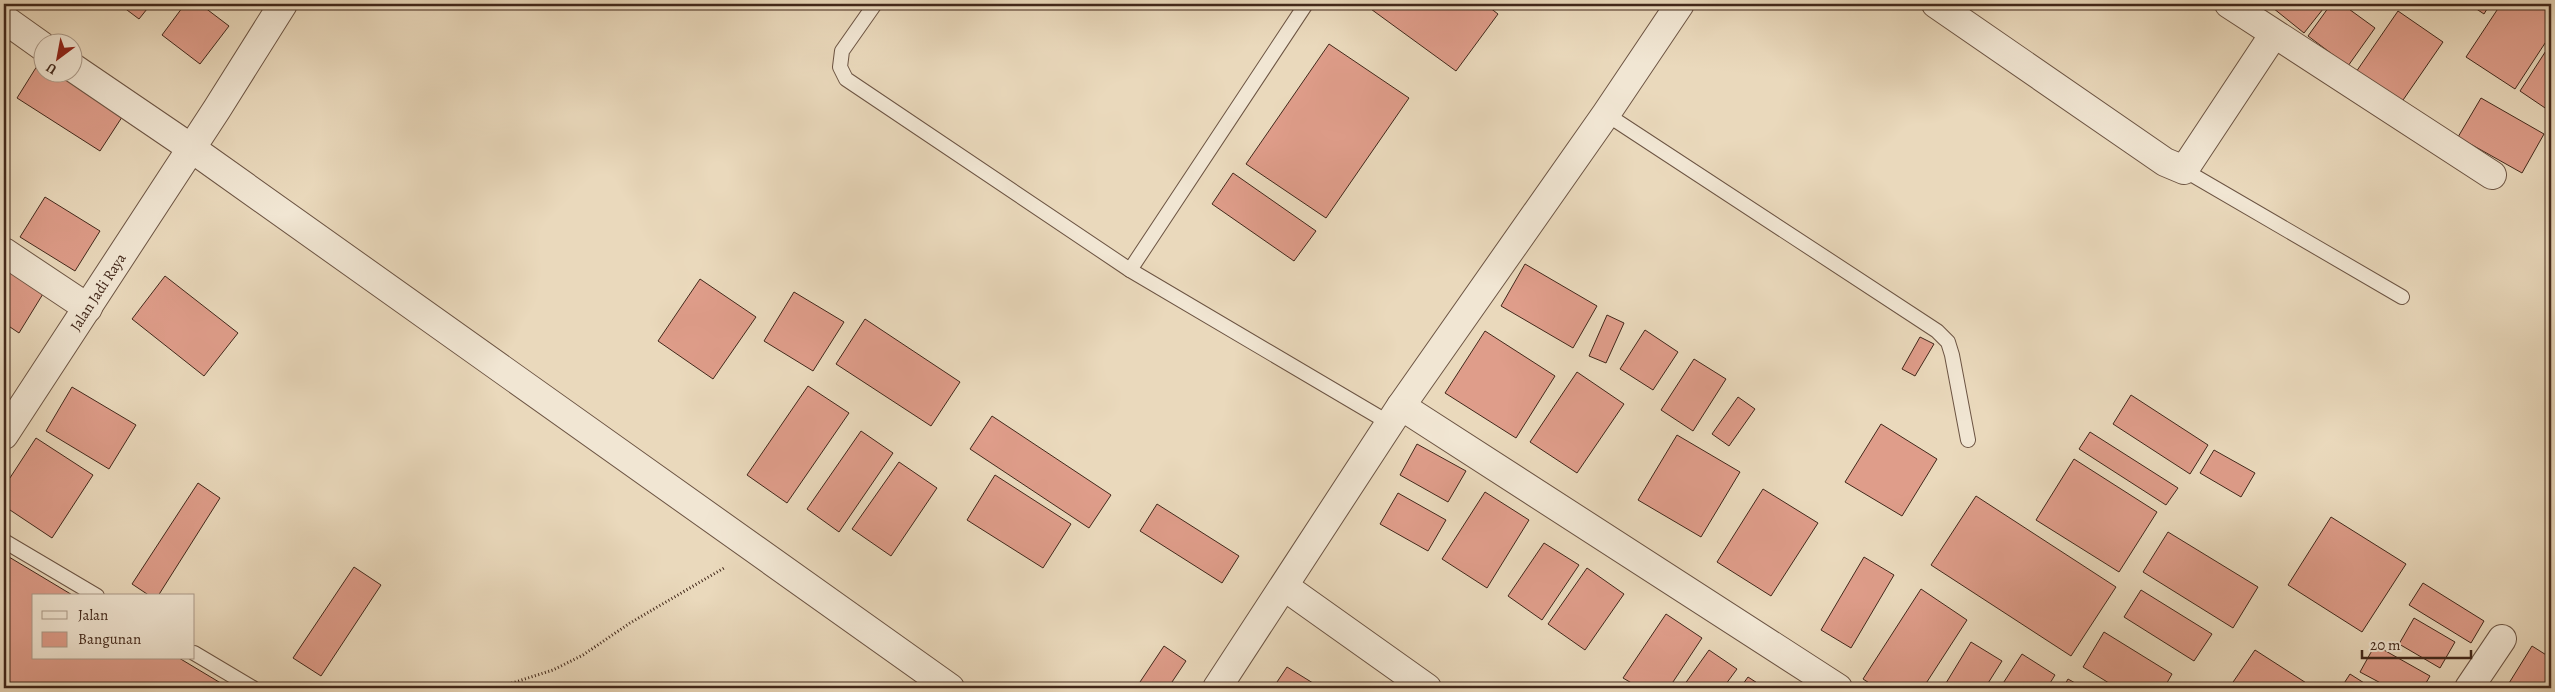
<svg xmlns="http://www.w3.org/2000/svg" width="2555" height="692" font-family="Alegreya,serif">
<rect width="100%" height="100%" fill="#ead9bc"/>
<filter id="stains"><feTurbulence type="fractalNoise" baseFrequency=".004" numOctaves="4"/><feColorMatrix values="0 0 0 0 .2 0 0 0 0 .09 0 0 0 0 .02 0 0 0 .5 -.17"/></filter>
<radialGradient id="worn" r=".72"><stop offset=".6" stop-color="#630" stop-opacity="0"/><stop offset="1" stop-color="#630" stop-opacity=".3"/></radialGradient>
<g fill="#df9d8a" stroke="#42281b">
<polygon points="119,4 151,4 139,19"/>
<polygon points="185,4 200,4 229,26 200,64 162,35"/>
<polygon points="1364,4 1485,4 1498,14 1456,71"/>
<polygon points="2268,4 2327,4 2304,33"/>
<polygon points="2331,4 2342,4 2375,28 2348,66 2308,36"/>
<polygon points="2469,4 2490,4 2484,14"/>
<polygon points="2501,4 2551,4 2551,34 2515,89 2466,57"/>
<polygon points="2398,11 2443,42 2401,103 2356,72"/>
<polygon points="2551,43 2551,112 2520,91"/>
<polygon points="1329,44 1409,98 1326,218 1246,164"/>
<polygon points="42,58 42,72 65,72 126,111 100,151 17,98"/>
<polygon points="2481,98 2544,134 2522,173 2458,137"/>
<polygon points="1233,173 1316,231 1294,261 1212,204"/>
<polygon points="45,197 100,231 75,271 20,237"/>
<polygon points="4,263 46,289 19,333 4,323"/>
<polygon points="1525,264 1597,306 1573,348 1501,306"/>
<polygon points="165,276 238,333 204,376 132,319"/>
<polygon points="700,279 756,317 713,379 658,341"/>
<polygon points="794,292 844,322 813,371 764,341"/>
<polygon points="1607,315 1624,323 1606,363 1589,356"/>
<polygon points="865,319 960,382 931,426 836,364"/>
<polygon points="1645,330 1678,352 1653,390 1620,369"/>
<polygon points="1485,331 1555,376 1516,438 1445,393"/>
<polygon points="1920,337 1934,344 1915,376 1902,369"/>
<polygon points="1694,359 1726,379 1693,431 1661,410"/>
<polygon points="1577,372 1624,404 1577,473 1530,442"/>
<polygon points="808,386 849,413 787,503 747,475"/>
<polygon points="72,387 136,425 109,469 46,431"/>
<polygon points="2131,395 2208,445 2190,474 2113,424"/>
<polygon points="1738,397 1755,409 1729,446 1712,434"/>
<polygon points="992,416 1111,495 1089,528 970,449"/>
<polygon points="1881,424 1937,459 1902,516 1845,482"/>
<polygon points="861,431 893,453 839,532 807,509"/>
<polygon points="2090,432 2178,488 2166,505 2079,449"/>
<polygon points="1677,435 1740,472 1701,537 1638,500"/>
<polygon points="36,438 93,475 52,538 4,506 4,487"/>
<polygon points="1417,444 1466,471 1448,502 1400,475"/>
<polygon points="2214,450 2255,473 2241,497 2200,473"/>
<polygon points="2074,459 2157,512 2119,572 2036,520"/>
<polygon points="899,462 937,488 891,556 852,529"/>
<polygon points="995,475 1071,524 1043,568 967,520"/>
<polygon points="198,483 220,498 158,596 150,596 132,584"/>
<polygon points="1763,489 1818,523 1771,596 1717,562"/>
<polygon points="1485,492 1529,520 1487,588 1442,559"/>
<polygon points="1398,493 1446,520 1428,551 1380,524"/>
<polygon points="1976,496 2116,587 2071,656 1931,565"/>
<polygon points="1157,504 1239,556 1222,583 1140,531"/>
<polygon points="2331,517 2406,564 2362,632 2288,585"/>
<polygon points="2168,532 2258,587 2233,628 2143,572"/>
<polygon points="1544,543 1579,565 1542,620 1508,596"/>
<polygon points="4,554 74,596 34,596 34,658 179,658 229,688 14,688 4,682"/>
<polygon points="1864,557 1894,575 1851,648 1821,630"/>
<polygon points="354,567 381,585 321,676 293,658"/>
<polygon points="1587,568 1624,594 1585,650 1548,624"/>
<polygon points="2423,583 2484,621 2471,643 2409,605"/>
<polygon points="1921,589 1967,620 1923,688 1877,688 1863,679"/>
<polygon points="2141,590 2212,634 2194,661 2124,617"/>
<polygon points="1666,614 1702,638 1669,688 1640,688 1623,678"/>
<polygon points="2414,618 2455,642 2440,668 2399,644"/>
<polygon points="2104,632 2172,674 2164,688 2117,688 2083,667"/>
<polygon points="1971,642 2002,661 1985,688 1943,688"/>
<polygon points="2375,645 2430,676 2423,688 2390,688 2360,672"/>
<polygon points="1164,646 1186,661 1168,688 1136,688"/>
<polygon points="2532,646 2551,658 2551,688 2506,688"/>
<polygon points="1709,650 1737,669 1723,688 1682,688"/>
<polygon points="2255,650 2314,688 2229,688"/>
<polygon points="2022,654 2055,675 2047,688 2000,688"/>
<polygon points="1287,667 1321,688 1273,688"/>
<polygon points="2350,674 2372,688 2341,688"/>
<polygon points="1748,677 1765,688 1740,688"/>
<polygon points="2068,679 2084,688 2063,688"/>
</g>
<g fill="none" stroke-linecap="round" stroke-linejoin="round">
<g stroke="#6c5443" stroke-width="16">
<g id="service">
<polyline points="875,4 842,51 840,67 846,79 1130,270 1391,424"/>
<polyline points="1606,114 1937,331 1948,342 1952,355 1968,440"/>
<polyline points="2184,170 2402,297"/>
<polyline points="1130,270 1306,4"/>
<polyline points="4,541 97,596"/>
<polyline points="194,653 253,688"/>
</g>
</g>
<g stroke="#6c5443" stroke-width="30">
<g id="minor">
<polyline points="1936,4 2165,162 2184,170 2274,34"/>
<polyline points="2229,4 2492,175"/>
<polyline points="4,19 42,46"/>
<polyline points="72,67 191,148 950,688"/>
<polyline points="4,252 88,308"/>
<polyline points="1401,406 1838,688"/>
<polyline points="4,435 217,109 283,4"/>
<polyline points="1285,587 1427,688"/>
<polyline points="1217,688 1401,406 1606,114 1680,4"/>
<polyline points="2469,688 2502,639"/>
</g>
</g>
<polyline stroke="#42281b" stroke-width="3" stroke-dasharray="1 2.5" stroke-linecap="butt" points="484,688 506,685 553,670 583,655 630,623 724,568"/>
<use href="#service" stroke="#f1e6d3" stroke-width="14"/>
<use href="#minor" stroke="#f1e6d3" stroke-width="28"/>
</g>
<g text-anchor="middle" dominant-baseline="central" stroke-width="5" stroke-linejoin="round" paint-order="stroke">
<g font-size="15" fill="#42281b" stroke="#f1e6d3">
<text transform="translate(98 292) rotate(-57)">Jalan Jadi Raya</text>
</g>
</g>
<rect width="2555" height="692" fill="none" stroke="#ead9bc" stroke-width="20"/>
<rect x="5" y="5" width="2545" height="682" fill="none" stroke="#42281b" stroke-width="2.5"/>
<rect x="10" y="10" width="2535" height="672" fill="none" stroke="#42281b"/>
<rect x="32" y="594" width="162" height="65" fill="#f1e6d3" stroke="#ab9a89"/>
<rect x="42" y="611" width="25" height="8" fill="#f1e6d3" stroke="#ab9a89"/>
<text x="78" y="620" font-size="15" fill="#42281b">Jalan</text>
<rect x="42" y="632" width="25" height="15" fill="#df9d8a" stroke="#ab9a89"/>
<text x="78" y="644" font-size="15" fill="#42281b">Bangunan</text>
<g transform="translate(58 58) rotate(212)"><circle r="24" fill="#f1e6d3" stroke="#ab9a89"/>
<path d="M0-4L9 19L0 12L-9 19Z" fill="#8f2418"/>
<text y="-8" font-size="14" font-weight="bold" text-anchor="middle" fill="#42281b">U</text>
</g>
<path d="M2362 650v8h109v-8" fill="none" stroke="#42281b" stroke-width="2.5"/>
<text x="2370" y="650" font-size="15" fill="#42281b" stroke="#f1e6d3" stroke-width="4" paint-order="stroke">20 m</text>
<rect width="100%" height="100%" filter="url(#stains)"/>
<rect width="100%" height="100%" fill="url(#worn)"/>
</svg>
